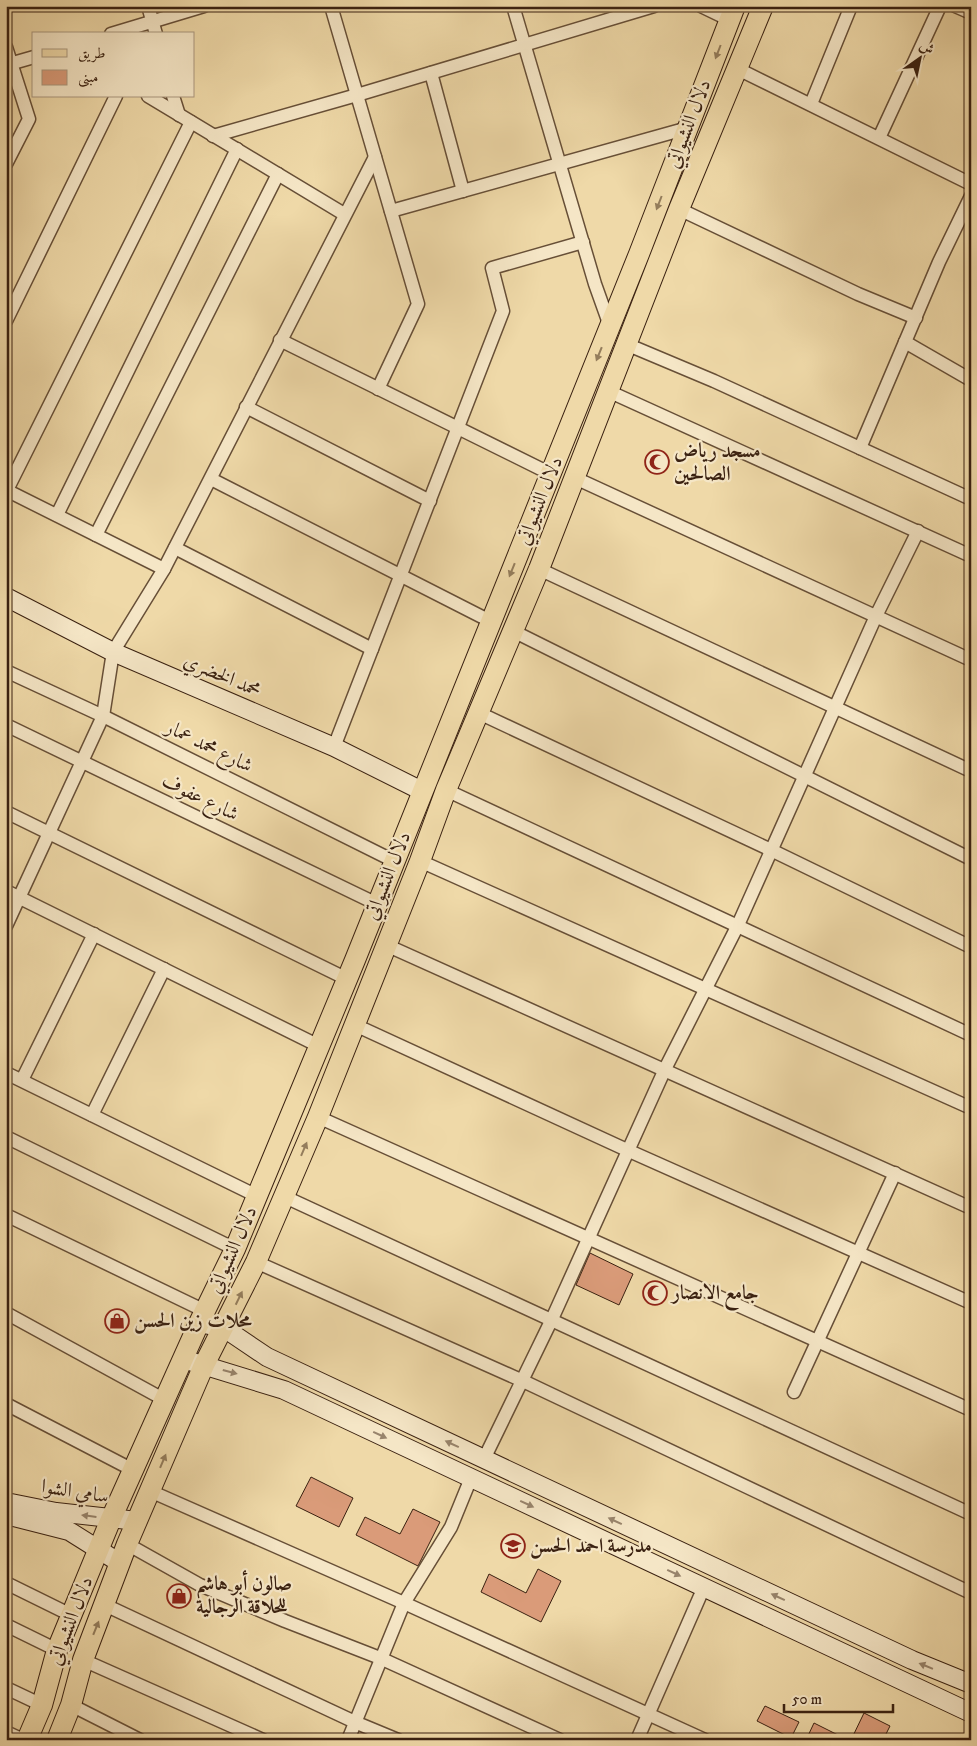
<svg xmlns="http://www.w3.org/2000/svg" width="977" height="1746" font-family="'IM FELL DW Pica',Amiri,serif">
<rect width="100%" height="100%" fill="#efd9a8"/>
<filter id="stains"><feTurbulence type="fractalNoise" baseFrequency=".004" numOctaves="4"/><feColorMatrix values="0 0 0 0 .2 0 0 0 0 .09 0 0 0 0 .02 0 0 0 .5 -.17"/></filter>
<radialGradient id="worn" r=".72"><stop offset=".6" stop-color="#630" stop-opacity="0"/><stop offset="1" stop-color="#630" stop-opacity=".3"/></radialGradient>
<g fill="#da9b79" stroke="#3a2111">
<polygon points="590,1253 633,1274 619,1305 576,1285"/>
<polygon points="311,1477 353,1498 339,1527 296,1506"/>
<polygon points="413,1509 440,1522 418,1566 356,1535 365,1517 400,1534"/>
<polygon points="538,1569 561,1581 541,1622 481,1592 489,1574 526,1593"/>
<polygon points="765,1706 799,1722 791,1738 757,1721"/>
<polygon points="864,1713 890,1726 883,1740 851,1740"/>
<polygon points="814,1723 848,1740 806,1740"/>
</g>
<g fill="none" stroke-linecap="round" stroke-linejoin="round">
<g stroke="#674f37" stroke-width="15">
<g id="street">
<polyline points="148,6 156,34"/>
<polyline points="331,6 418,304 378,389"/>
<polyline points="513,6 595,284 610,326"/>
<polyline points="701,6 730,20"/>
<polyline points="955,6 971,13"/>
<polyline points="111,34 204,6"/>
<polyline points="6,47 29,119 6,164"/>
<polyline points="6,65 34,57"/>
<polyline points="738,69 971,184"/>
<polyline points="431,73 463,191"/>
<polyline points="148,96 344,214"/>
<polyline points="173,96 179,115"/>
<polyline points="811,104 851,6"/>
<polyline points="213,136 357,95 654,6"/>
<polyline points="879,138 940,6"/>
<polyline points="679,209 858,294 916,318"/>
<polyline points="391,211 688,128"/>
<polyline points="6,321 116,96"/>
<polyline points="280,340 551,474"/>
<polyline points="905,342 971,380"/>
<polyline points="626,344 714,381 971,499"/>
<polyline points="608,391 971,556"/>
<polyline points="246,407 430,501"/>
<polyline points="860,448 939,262 971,196"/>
<polyline points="573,477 971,660"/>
<polyline points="211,479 492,622"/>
<polyline points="6,490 164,569"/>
<polyline points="6,492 191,122"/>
<polyline points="57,515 237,149"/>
<polyline points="96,535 278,174"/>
<polyline points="175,548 372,649"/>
<polyline points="539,569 971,771"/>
<polyline points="513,631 971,859"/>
<polyline points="6,671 103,716 394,861"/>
<polyline points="479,713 771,850 971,947"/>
<polyline points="6,725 377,904"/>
<polyline points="334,747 503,311 492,268 583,242"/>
<polyline points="446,790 971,1035"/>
<polyline points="6,812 347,979"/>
<polyline points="420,861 971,1108"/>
<polyline points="6,891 319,1046"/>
<polyline points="6,926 103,716 113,652 164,569 375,157"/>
<polyline points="386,945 971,1208"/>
<polyline points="355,1025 627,1150 971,1303"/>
<polyline points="6,1073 257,1196"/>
<polyline points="22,1080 94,934"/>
<polyline points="92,1115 164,969"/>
<polyline points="318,1117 971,1410"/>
<polyline points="6,1137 235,1249"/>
<polyline points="283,1196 971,1514"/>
<polyline points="6,1215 205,1311"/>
<polyline points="256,1262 523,1381 971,1593"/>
<polyline points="6,1313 165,1400"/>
<polyline points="794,1392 895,1173"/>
<polyline points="6,1404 133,1470"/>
<polyline points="484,1459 552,1319 665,1069 738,925 876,616 918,531"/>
<polyline points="150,1491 404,1603 705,1740"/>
<polyline points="127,1544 200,1585 285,1621 380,1658 560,1740"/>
<polyline points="6,1583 73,1616"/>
<polyline points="105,1605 357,1723 398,1740"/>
<polyline points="6,1625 57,1650"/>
<polyline points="83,1660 263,1740"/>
<polyline points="6,1688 42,1705"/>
<polyline points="71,1705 140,1740"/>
<polyline points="6,1732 23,1740"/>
<polyline points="348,1740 404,1603 451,1527 471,1478"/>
<polyline points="637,1740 704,1587"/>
</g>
</g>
<g stroke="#3a2111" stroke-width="20">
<g id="secondary">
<polyline points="6,597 113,652 334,747 422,791"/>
<polyline points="199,1323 224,1328 267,1357 912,1660 971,1684"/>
<polyline points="183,1359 284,1390 971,1713"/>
<polyline points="6,1502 56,1512 137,1521"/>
<polyline points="6,1515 69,1531 120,1563"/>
</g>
</g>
<g stroke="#3a2111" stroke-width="22">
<g id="primary">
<polyline points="27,1740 42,1705 57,1650 111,1519 199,1323 235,1249 355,960 639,254 735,6"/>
<polyline points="57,1740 71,1705 83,1660 127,1544 204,1365 256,1262 318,1117 420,861 446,790 539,569 679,209 763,6"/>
</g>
</g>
<use href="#street" stroke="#f5e6c6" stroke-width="12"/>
<use href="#secondary" stroke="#f5e6c6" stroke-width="18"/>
<use href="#primary" stroke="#efd9a8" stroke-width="20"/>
</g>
<defs><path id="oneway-solid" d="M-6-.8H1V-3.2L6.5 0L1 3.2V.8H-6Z" transform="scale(1.25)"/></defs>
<g fill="#947d5c">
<use href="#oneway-solid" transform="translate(718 52) rotate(111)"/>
<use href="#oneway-solid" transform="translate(659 203) rotate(111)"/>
<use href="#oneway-solid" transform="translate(599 354) rotate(112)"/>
<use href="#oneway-solid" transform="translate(512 570) rotate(112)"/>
<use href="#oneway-solid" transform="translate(304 1149) rotate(-67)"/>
<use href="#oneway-solid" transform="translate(239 1298) rotate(-64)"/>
<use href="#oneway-solid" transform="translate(163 1461) rotate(-67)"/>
<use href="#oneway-solid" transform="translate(96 1628) rotate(-68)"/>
</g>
<g fill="#98846c">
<use href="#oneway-solid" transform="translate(230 1372) rotate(15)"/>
<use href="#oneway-solid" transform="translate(380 1435) rotate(25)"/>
<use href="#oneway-solid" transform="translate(452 1444) rotate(-155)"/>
<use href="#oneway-solid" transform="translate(527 1504) rotate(25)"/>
<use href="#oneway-solid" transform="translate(89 1516) rotate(-173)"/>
<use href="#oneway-solid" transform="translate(615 1521) rotate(-155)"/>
<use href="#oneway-solid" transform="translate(674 1573) rotate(25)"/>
<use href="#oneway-solid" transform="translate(778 1597) rotate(-155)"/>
<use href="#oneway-solid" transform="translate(926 1666) rotate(-158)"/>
</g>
<defs>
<g id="mosque-ring" transform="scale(1.25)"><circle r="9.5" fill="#f5e6c6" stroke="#8f2418" stroke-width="1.5"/><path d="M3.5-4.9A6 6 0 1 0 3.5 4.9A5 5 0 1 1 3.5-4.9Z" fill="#8f2418"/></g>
<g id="shop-ring" transform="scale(1.25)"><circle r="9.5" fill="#f5e6c6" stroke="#8f2418" stroke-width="1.5"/><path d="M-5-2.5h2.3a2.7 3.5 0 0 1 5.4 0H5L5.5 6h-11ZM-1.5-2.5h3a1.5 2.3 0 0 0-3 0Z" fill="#8f2418"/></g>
<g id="school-ring" transform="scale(1.25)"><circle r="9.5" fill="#f5e6c6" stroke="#8f2418" stroke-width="1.5"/><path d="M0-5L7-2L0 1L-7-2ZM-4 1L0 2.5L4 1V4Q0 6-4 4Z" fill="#8f2418"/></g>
</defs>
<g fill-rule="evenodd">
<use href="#mosque-ring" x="657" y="462"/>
<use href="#mosque-ring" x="655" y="1293"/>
<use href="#shop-ring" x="117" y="1321"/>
<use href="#school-ring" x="513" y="1546"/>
<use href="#shop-ring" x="179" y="1596"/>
</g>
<g text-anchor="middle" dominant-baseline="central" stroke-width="4.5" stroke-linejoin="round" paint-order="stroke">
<g font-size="20" fill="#3a2111" stroke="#f5e6c6">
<text transform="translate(689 124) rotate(-69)">دلال النشيواتي</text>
<text transform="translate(540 501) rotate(-68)">دلال النشيواتي</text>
<text transform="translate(222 676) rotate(23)">محمد الخضري</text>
<text transform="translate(209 747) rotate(26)">شارع محمد عمار</text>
<text transform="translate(200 798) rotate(26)">شارع عفوف</text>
<text transform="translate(388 876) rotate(-68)">دلال النشيواتي</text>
<text transform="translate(233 1250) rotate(-66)">دلال النشيواتي</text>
<text transform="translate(75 1492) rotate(9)">سامي الشوا</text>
<text transform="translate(71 1621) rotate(-69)">دلال النشيواتي</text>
</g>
<g font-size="20" font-weight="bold" fill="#3a2111" stroke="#f5e6c6" text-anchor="start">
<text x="674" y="451">مسجد رياض<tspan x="674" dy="23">الصالحين</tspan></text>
<text x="672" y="1293">جامع الانصار</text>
<text x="134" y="1321">محلات زين الحسن</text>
<text x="530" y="1546">مدرسة احمد الحسن</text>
<text x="196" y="1584">صالون أبو هاشم<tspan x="196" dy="23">للحلاقة الرجالية</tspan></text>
</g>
</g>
<rect width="977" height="1746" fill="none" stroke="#efd9a8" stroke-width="25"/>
<rect x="8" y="8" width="962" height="1731" fill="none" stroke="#3a2111" stroke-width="2.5"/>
<rect x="12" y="12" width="952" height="1721" fill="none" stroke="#3a2111"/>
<rect x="32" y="32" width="162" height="65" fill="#f5e6c6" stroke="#aa977e"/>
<rect x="42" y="49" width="25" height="8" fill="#efd9a8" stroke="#aa977e"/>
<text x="78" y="58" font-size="15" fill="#3a2111">طريق</text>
<rect x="42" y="70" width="25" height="15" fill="#da9b79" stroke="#aa977e"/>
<text x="78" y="82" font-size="15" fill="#3a2111">مبنى</text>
<g transform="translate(920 58) rotate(33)" stroke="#f5e6c6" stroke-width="4" paint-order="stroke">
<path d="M0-4L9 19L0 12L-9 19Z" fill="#3a2111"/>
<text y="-8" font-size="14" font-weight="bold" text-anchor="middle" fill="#3a2111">ش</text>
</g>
<path d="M784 1704v8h109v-8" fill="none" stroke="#3a2111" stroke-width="2.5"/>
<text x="792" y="1704" font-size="15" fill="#3a2111" stroke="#f5e6c6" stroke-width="4" paint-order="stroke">50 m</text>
<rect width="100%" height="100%" filter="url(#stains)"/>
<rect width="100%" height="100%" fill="url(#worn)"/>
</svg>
